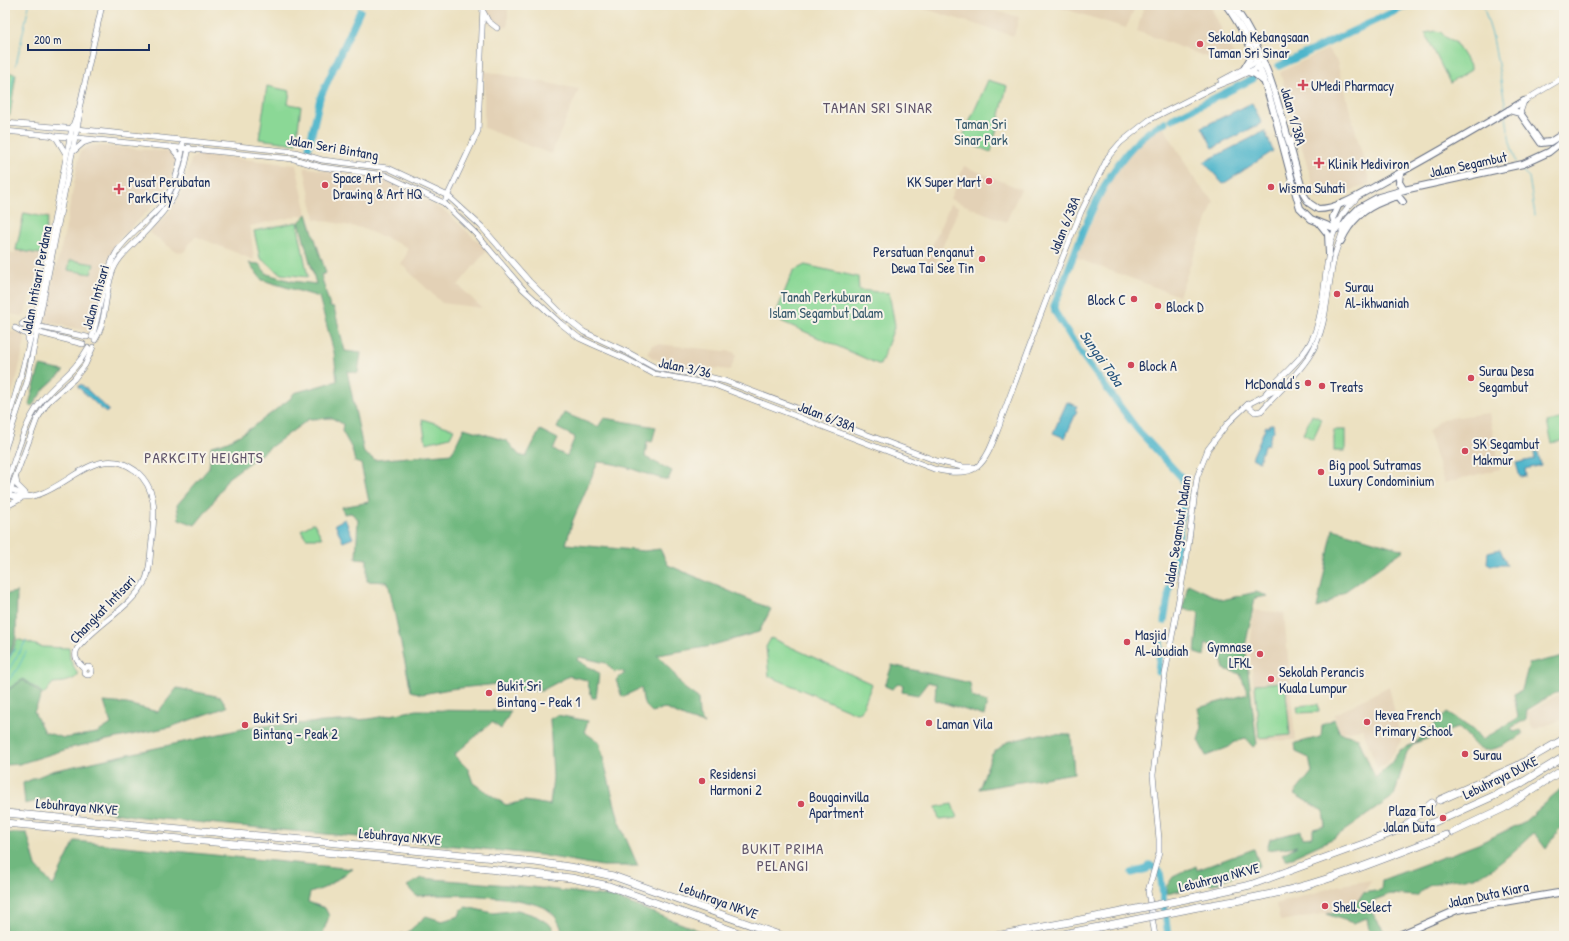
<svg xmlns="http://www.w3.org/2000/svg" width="1569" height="941" font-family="'Patrick Hand',sans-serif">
<rect width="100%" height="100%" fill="#f7f3e8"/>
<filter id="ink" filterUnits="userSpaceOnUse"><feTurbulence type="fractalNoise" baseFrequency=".025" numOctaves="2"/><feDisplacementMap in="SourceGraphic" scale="8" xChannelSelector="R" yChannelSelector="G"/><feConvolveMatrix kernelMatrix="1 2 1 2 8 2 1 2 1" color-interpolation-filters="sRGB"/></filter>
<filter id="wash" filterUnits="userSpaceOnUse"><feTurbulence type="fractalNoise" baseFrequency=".012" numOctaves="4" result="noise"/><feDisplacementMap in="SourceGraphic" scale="16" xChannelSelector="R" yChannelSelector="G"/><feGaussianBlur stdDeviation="0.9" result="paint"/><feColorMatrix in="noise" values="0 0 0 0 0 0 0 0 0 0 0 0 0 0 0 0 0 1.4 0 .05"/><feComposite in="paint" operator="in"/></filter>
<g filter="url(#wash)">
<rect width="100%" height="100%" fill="#ece1c1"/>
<g fill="#e3d1b6">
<polygon points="487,5 508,5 508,27 497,26 487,23"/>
<polygon points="912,5 974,5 1019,17 1014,36"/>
<polygon points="1052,5 1136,5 1126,28"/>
<polygon points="1144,5 1210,5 1234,56 1220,62 1137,31"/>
<polygon points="1328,49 1337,62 1370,184 1325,199 1317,199 1280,72"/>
<polygon points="484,71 579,89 551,154 484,128"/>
<polygon points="1162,124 1197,183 1214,201 1179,296 1076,258 1113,173 1141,137"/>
<polygon points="90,145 172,152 176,159 172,175 159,200 120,238 104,268 92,332 46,322 44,318 65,231 80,152"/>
<polygon points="198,154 296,165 307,214 250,226 254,260 195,236 184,252 175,251 149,232 169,213 184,188 191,160"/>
<polygon points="964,166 1021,189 1006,222 950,199"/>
<polygon points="304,167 391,181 445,211 487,250 458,285 482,308 442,303 401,264 407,253 407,247 361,228 315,219"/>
<polygon points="950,204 959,208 932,271 923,267"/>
<polygon points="23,212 49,216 33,293 30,294 25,314 22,316 5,313 5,252 15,253"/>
<polygon points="5,330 19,333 23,335 25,340 18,373 5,416"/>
<polygon points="658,344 734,352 736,356 730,370 663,362 652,358 647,353 652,345"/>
<polygon points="1489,413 1500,469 1444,483 1428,432 1442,419"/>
<polygon points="1254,610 1284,613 1295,740 1259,741 1250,649"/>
<polygon points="1389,686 1401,741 1386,765 1377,768 1363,729 1341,732 1334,715"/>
<polygon points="1564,695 1564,719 1533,730 1527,713 1554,697"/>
<polygon points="1372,880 1353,909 1280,921 1276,904 1341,885"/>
</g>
<g fill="#8bd896" stroke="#53847a">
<polygon points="1436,31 1441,32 1445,37 1454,41 1471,67 1471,70 1450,83 1425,33"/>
<polygon points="5,72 16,74 10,115 5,114"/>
<polygon points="988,80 1007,86 991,152 961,141"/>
<polygon points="267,86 290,91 288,104 301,106 296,144 259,139"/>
<polygon points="24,213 48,218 40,254 16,250"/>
<polygon points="297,222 308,277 281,274 260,258 254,231"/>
<polygon points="70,260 94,264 91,274 68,270"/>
<polygon points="805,265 858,277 859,290 889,293 895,325 880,365 774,318 793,271"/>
<polygon points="1312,415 1322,419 1313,439 1303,434"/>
<polygon points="1564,418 1564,440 1552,443 1547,422"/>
<polygon points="422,419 454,429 450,437 426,443"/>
<rect x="1334" y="430" width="11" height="21"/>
<polygon points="314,523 322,538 306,538 301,530"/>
<polygon points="771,638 872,684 861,712 856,713 769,676 766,647"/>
<path d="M17 639 42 647 69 648 70 659 78 675C72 682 62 682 53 683L44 694 23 679 5 691V656H10Z"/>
<polygon points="1285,682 1290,735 1259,738 1255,684"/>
<polygon points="1318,704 1319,712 1298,713 1297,706"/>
<polygon points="952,804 957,818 939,820 936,807"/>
</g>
<g fill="#70b87f" stroke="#46746e">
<path d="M307 214 326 273 321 275 330 307 334 308 345 351 361 353 358 373 347 371 364 453 375 460 452 453 464 428 507 441 519 455 526 457 540 430 558 439 553 450 567 456 575 437 557 428 564 413 598 427 604 418 656 427 652 442 647 441 645 457 672 471 668 480C644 475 623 463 598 462L573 520 566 544 644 551 660 549 668 565 771 609 759 632 706 647 657 655 672 671 684 688 698 698 699 716 704 724 686 718 664 708 652 712 644 704 641 688 622 697 616 680 625 673 621 671 614 672 606 663 579 657 577 660 599 673 596 698H592L587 680 569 676 541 691 506 689 498 684 450 689 422 694 411 691 388 582 367 581V559L356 558 358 519 351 513 344 514 342 507 369 502 361 464 355 462 352 449 342 431 343 424 332 418 309 419 228 478 209 508 195 525 179 519 177 505 209 468 211 446C240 441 266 416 290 399L294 393 337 381 334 352 319 297 262 280 249 263 259 264 267 274 292 281 316 284 299 222Z"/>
<polygon points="40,366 64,371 45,388 32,406 29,404"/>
<polygon points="1333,529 1404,550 1327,604 1317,608"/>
<polygon points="1188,584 1222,600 1256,592 1268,596 1255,598 1245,647 1257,744 1253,747 1246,739 1236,741 1229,747 1206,756 1198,740 1202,727 1198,708 1248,694 1240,674 1224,669 1219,650 1206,643 1204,656 1195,653 1199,612 1183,609"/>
<polygon points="17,592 16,637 9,655 5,655 5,594"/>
<path d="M1564 656V692L1555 693 1527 710 1526 719 1511 728 1514 732 1521 730 1523 734C1513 740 1488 757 1477 747 1469 740 1469 734 1457 728L1415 743 1407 752 1394 796 1334 838 1286 860 1282 854 1297 846 1267 850 1270 839 1301 831 1303 838 1313 837V829L1325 826 1323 811 1294 794 1312 772 1309 758 1296 752 1295 743 1321 737 1322 725 1334 719 1340 733 1358 738 1375 778 1389 766 1400 750 1415 743 1447 713 1474 730 1482 740 1518 718 1514 694 1522 690 1529 664Z"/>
<polygon points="892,665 970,683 972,697 987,702 984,716 935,700 936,684 928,682 918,695 902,692 903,685 898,684 892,689 885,686"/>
<polygon points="23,680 42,694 34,712 44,732 64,738 97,733 111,724 104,702 127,704 158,712 177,688 221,697 227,707 170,727 74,747 19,764 5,765 5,692"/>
<polygon points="417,710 511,711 501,729 492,722 454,755 468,769 473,783 506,805 525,801 550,805 553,777 550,719 557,715 588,721 584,732 599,742 620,825 638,866 602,866 540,855 456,846 141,817 74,807 45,799 25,804 23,783 52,771 251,727 369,719"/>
<polygon points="1041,734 1071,735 1074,773 979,789 992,754 1007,742"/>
<path d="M1564 787V828L1559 829 1546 849 1534 833C1517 847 1495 872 1474 877 1455 880 1429 879 1417 896L1390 894 1372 901 1371 911 1386 934 1370 936 1367 918 1353 923 1326 914 1353 909 1363 893 1381 890 1382 880 1478 844 1524 822Z"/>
<polygon points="5,833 27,833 36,866 53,886 75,841 353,869 324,888 310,893 308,902 325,908 329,916 322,936 5,936"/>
<polygon points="1254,849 1260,866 1211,885 1201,877 1185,884 1184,890 1167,894 1166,887 1173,877 1196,866 1197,870"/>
<path d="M421 878 532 887 613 897 713 936H564C561 926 557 916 548 910 523 894 447 894 416 896L407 886Z"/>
<polygon points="466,907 493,913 518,910 536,916 552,926 556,936 392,936 407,933 426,916 442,921 459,916 461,910"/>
</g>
<g fill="#4db5cb" stroke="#347294">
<polygon points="1252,103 1262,123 1213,148 1202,127"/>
<polygon points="1265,131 1273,151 1223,184 1204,162"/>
<polygon points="81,384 109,410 106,413 78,387"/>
<polygon points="1067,402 1077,406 1075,410 1077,411 1065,438 1053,433"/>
<polygon points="1270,424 1273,424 1274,431 1271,435 1268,445 1264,446 1259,462 1252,458 1266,426 1269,427"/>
<polygon points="1536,451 1538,452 1541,465 1525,469 1526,476 1520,477 1516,463 1535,459 1534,453"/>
<polygon points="345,519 353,538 343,542 335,524"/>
<polygon points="1500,549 1507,565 1491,565 1487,563 1488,552"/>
</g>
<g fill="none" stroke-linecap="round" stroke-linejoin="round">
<g stroke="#4db5cb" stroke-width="1">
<polyline points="1483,5 1493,38 1506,108"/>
<polyline points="16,65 29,5"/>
<polyline points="1506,116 1510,142 1516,162"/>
<polyline points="6,118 14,75"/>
<polyline points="1519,168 1529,177 1535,215"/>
<polyline points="5,666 15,648"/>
<polyline points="5,676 26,641"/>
<polyline points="5,685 18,668 26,652"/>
</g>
<g stroke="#4db5cb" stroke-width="7">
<polyline points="1279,66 1408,5"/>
<polyline points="1172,119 1253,79"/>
<polyline points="309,147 320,98 360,11"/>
<path d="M1164 621 1178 541 1185 486 1182 478 1137 429 1084 358 1055 312 1054 306C1079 247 1103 152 1165 122"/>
<polyline points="1158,672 1161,636"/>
<polyline points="1132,873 1147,869 1150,865 1160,872 1168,936"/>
</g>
</g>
</g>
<g filter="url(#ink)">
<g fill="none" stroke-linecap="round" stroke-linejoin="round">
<g stroke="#646d81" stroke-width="6">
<g id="tertiary">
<polyline points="484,13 488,21 497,28"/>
<polyline points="1221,81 1260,60"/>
<polyline points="1520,113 1524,101 1564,77"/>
<polyline points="5,123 77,129 295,152 322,160 388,168 448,196 481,226 529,281 565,317 584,332 627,352 656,368 701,375 725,381 937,461 962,467 974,467"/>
<path d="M5 131 294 159 321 167 385 175 444 203 477 235 523 289 560 323 579 338 592 344 624 358 654 374 712 384 934 469C981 481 985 462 1000 424"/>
<polyline points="52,135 57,139 66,154"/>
<polyline points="171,147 181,159"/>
<polyline points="74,151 83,143 92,140"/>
<polyline points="446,199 478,131 483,5"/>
<polyline points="22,324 34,316"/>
<polyline points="36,326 87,337"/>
<polyline points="15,328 28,335 28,341"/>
<polyline points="36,332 83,344"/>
<path d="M92 337C101 309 102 278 116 253 127 235 145 223 158 209 174 191 180 167 183 144"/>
<path d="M95 340C108 320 104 286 115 266 121 254 132 246 141 236 173 203 181 192 189 147"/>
<path d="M1266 393C1282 374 1307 357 1315 332 1331 290 1318 231 1356 199"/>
<path d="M1247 405 1255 412 1261 411C1277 393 1297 376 1310 355 1329 325 1326 288 1335 254 1338 244 1342 236 1344 225"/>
<polyline points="999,425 1056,274 1081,212 1108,157 1120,143 1149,120 1214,87 1234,79 1261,66"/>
<path d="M5 428C38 331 51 228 72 128L79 109 102 5"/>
<polyline points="5,449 27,382 80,113 79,109"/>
<polyline points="16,479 17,485 25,493"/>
<path d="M5 487C15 461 23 425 40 403 56 381 74 374 88 348"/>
<polyline points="9,489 28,496"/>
<path d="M5 494C51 511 78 455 117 462 125 463 130 467 136 471 160 491 154 520 151 548 150 559 150 573 144 583 128 610 96 624 77 649 73 658 78 662 85 669"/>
<polyline points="5,505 37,419 48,402 74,379 85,365 93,347"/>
<polyline points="5,507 20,499"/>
<circle cx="88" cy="671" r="4"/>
<polyline points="1155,936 1148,891 1159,853 1159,839 1153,775 1164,680 1187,555 1197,477 1208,449 1228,423 1248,404 1282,387"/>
</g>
</g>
<g stroke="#646d81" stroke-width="8">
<g id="secondary">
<path d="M1226 5C1269 64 1279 140 1300 208L1311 219 1336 229"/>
<path d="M1233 5C1273 61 1284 131 1304 195L1309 203 1318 209C1340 209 1364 192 1383 182 1430 157 1477 129 1524 101"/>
<polyline points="1244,69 1250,59 1250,52"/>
<polyline points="1248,72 1255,74 1262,80"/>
<polyline points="1509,110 1520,113 1541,143 1550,142 1564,133"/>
<polyline points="1290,143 1298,134"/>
<polyline points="1400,173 1399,182 1404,190"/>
<polyline points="1320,224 1328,234 1329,254"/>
<polyline points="1336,229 1344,225 1349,218 1359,208 1379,197 1404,190 1523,164 1549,152 1564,140"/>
<polyline points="1336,229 1333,217 1339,204"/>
<path d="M1341 241C1350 221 1363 209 1384 201 1389 199 1394 196 1399 197L1403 202"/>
<polyline points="1397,936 1457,910 1564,892"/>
</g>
</g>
<g stroke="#646d81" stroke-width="8">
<g id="motorway">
<polyline points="1440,800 1517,766 1564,739"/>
<polyline points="5,813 381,847 535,862 576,868 613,876 782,936"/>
<polyline points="1447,817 1518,785 1564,757"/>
<polyline points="5,823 379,857 571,878 609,886 747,936"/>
<polyline points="1403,828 1430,824 1439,820"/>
<polyline points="1453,832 1504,808 1564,769"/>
<polyline points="1196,897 1250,885 1366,843 1403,828 1432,803"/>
<path d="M1198 907C1224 903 1250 899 1276 893 1334 880 1390 856 1446 835"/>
<polyline points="996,936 1101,916"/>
<polyline points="1053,936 1104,926"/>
</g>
</g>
<use href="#tertiary" stroke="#fff" stroke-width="5"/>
<use href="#secondary" stroke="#fff" stroke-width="6"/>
<use href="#motorway" stroke="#fff" stroke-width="7"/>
<g stroke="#646d81" stroke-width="8" stroke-linecap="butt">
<g id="motorway-bridge">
<polyline points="1101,916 1196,897"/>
<polyline points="1104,926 1198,907"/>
</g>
</g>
<use href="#motorway-bridge" stroke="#fff" stroke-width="7"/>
</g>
</g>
<g fill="#d1495b" stroke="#f7f3e8" stroke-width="1.5">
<circle cx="1200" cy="44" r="4"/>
<path d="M1301 79h4v4h4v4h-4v4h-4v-4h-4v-4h4z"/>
<path d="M1317 157h4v4h4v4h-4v4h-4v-4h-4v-4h4z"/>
<circle cx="989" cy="181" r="4"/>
<circle cx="325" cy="185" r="4"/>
<circle cx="1271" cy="187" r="4"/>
<path d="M117 183h4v4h4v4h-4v4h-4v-4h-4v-4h4z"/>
<circle cx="982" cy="259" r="4"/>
<circle cx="1337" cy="294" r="4"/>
<circle cx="1134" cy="299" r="4"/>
<circle cx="1158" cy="306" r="4"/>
<circle cx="1131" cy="365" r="4"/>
<circle cx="1471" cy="378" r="4"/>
<circle cx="1308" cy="383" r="4"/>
<circle cx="1322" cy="386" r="4"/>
<circle cx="1465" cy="451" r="4"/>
<circle cx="1321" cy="472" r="4"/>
<circle cx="1127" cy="642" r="4"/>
<circle cx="1260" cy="654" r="4"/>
<circle cx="1271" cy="679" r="4"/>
<circle cx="489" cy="693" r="4"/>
<circle cx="1367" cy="722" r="4"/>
<circle cx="929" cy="723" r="4"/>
<circle cx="245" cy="725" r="4"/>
<circle cx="1465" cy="754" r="4"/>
<circle cx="702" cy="781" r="4"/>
<circle cx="801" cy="804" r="4"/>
<circle cx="1443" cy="818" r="4"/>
<circle cx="1325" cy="906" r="4"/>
</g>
<g text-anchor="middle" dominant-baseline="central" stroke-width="4" stroke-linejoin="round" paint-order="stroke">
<g font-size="14" fill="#1b2f5e" stroke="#f7f3e8" text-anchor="start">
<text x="1208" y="36">Sekolah Kebangsaan<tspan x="1208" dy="16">Taman Sri Sinar</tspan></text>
<text x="1311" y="85">UMedi Pharmacy</text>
<text x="1328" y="163">Klinik Mediviron</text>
<text x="333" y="177">Space Art<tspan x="333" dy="16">Drawing &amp; Art HQ</tspan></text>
<text x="128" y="181">Pusat Perubatan<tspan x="128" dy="16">ParkCity</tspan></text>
<text x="981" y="181" text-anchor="end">KK Super Mart</text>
<text x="1279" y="187">Wisma Suhati</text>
<text x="974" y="251" text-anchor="end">Persatuan Penganut<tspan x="974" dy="16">Dewa Tai See Tin</tspan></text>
<text x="1345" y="286">Surau<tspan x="1345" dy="16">Al-ikhwaniah</tspan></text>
<text x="1126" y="299" text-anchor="end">Block C</text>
<text x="1166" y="306">Block D</text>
<text x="1139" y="365">Block A</text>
<text x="1479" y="370">Surau Desa<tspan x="1479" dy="16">Segambut</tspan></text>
<text x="1300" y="383" text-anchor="end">McDonald's</text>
<text x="1330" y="386">Treats</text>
<text x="1473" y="443">SK Segambut<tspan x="1473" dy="16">Makmur</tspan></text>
<text x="1329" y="464">Big pool Sutramas<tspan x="1329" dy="16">Luxury Condominium</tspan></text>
<text x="1135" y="634">Masjid<tspan x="1135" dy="16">Al-ubudiah</tspan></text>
<text x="1252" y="646" text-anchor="end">Gymnase<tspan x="1252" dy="16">LFKL</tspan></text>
<text x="1279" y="671">Sekolah Perancis<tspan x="1279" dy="16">Kuala Lumpur</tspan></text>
<text x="497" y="685">Bukit Sri<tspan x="497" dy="16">Bintang - Peak 1</tspan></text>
<text x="1375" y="714">Hevea French<tspan x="1375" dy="16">Primary School</tspan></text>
<text x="253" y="717">Bukit Sri<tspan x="253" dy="16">Bintang - Peak 2</tspan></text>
<text x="937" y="723">Laman Vila</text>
<text x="1473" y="754">Surau</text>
<text x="710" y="773">Residensi<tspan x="710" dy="16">Harmoni 2</tspan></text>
<text x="809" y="796">Bougainvilla<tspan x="809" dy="16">Apartment</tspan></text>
<text x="1435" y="810" text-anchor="end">Plaza Tol<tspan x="1435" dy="16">Jalan Duta</tspan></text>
<text x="1333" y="906">Shell Select</text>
</g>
<g font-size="14" fill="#1b2f5e" stroke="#f7f3e8">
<text transform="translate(1294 116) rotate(74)">Jalan 1/38A</text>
<text transform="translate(333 147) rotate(10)">Jalan Seri Bintang</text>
<text transform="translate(1468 164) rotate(-12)">Jalan Segambut</text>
<text transform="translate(1064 225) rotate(-68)">Jalan 6/38A</text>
<text transform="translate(36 280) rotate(-79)">Jalan Intisari Perdana</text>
<text transform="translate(95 297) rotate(-74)">Jalan Intisari</text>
<text transform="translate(685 367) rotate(12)">Jalan 3/36</text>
<text transform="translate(827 416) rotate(21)">Jalan 6/38A</text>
<text transform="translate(1177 531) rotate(-81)">Jalan Segambut Dalam</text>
<text transform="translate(102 609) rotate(-46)">Changkat Intisari</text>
<text transform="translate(1500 777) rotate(-26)">Lebuhraya DUKE</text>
<text transform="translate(77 806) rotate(5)">Lebuhraya NKVE</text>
<text transform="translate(400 836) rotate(5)">Lebuhraya NKVE</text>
<text transform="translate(1219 877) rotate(-14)">Lebuhraya NKVE</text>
<text transform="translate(1488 894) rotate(-12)">Jalan Duta Kiara</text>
<text transform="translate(719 900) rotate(20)">Lebuhraya NKVE</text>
</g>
<g font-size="14" fill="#37596c" stroke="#f7f3e8">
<text x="981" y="123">Taman Sri<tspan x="981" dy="16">Sinar Park</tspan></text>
<text x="826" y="296">Tanah Perkuburan<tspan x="826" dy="16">Islam Segambut Dalam</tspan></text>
</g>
<g font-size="15" letter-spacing="1" fill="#5e5369" stroke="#f7f3e8">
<text x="878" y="107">TAMAN SRI SINAR</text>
<text x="204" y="457">PARKCITY HEIGHTS</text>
<text x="783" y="848">BUKIT PRIMA<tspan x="783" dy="17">PELANGI</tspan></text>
</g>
<g font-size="15" font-style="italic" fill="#2a577f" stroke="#f7f3e8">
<text transform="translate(1102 358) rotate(55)">Sungai Toba</text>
</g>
</g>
<rect width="1569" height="941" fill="none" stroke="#f7f3e8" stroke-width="20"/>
<path d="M28 44v6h121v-6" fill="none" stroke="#1b2f5e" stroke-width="2"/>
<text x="34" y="44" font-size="12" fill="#1b2f5e" stroke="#f7f3e8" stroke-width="3" paint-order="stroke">200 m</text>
</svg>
